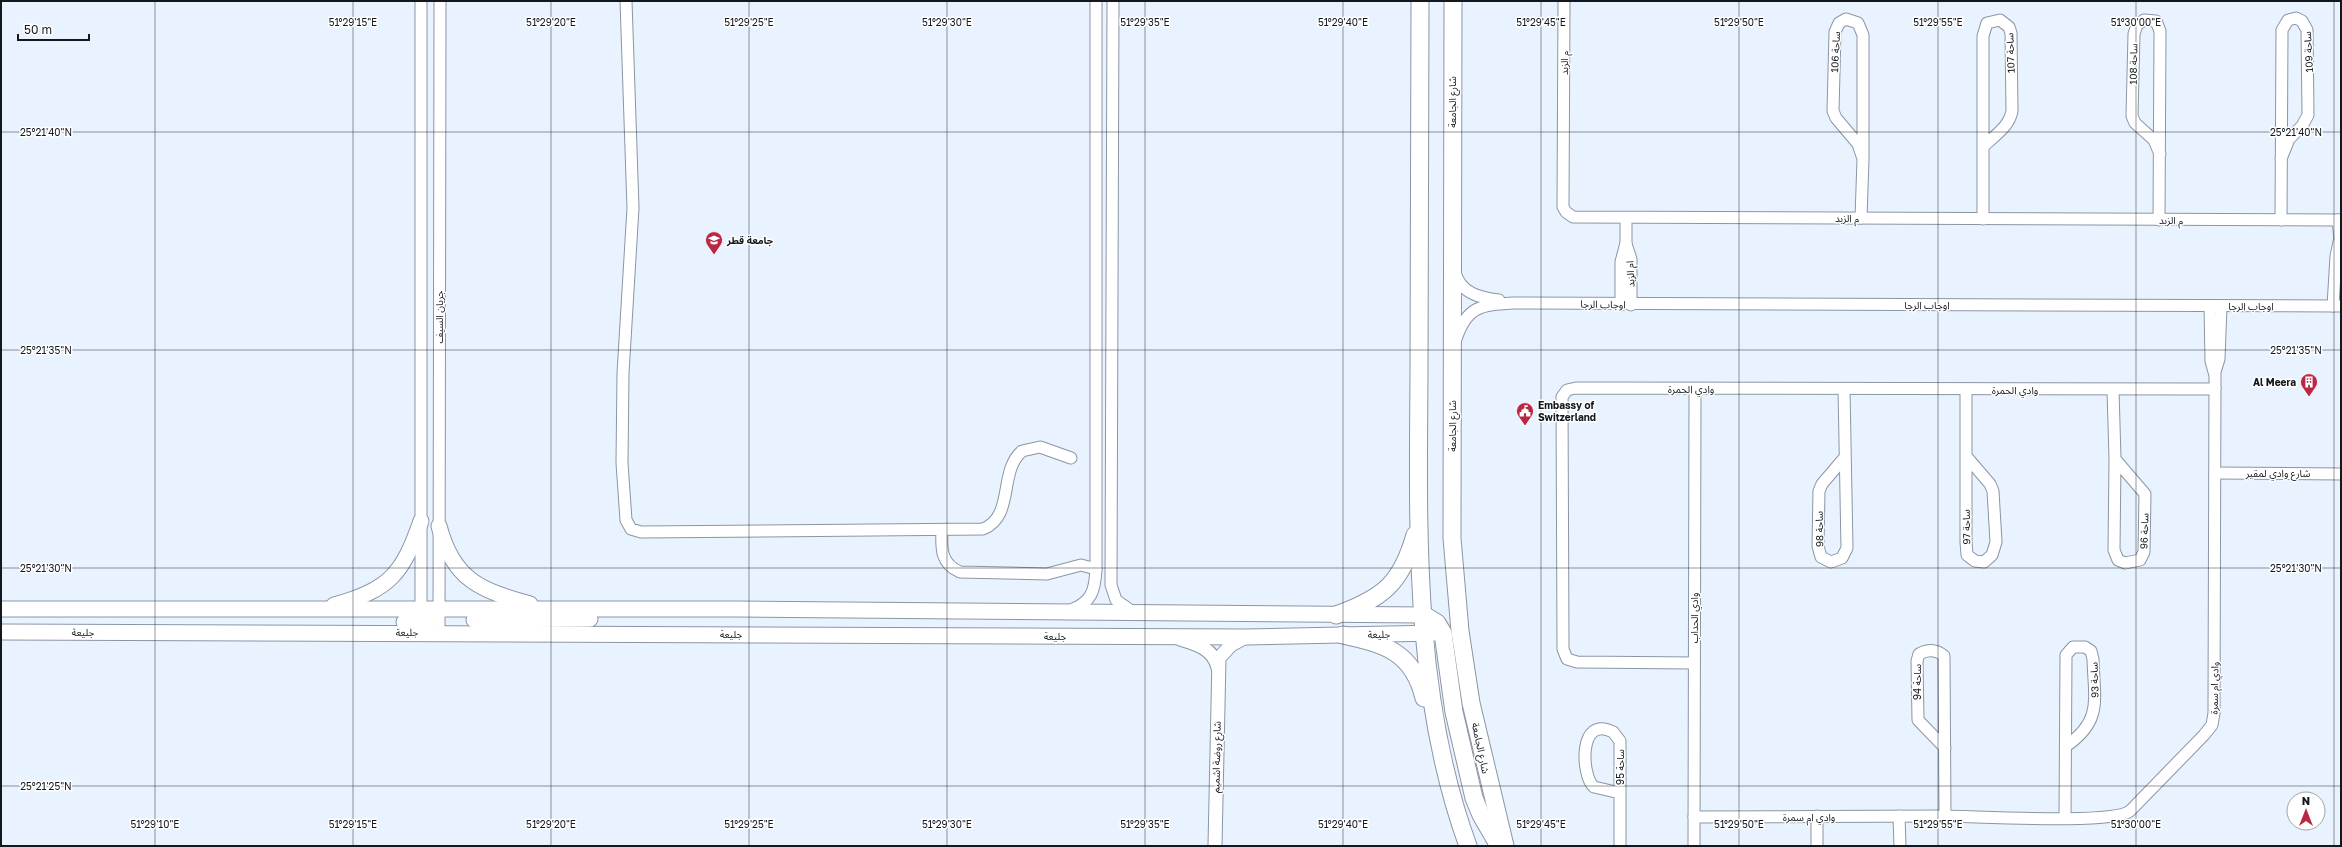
<svg xmlns="http://www.w3.org/2000/svg" width="2342" height="847" font-family="'Golos Text','Noto Sans Arabic',sans-serif">
<rect width="100%" height="100%" fill="#e9f2ff"/>
<g fill="none" stroke-linecap="round" stroke-linejoin="round">
<g stroke="#8b96a4" stroke-width="13">
<g id="minor">
<polyline points="421,1 421,616"/>
<path d="M626 1 633 208 623 373 622 463 626 520 631 529 641 532 983 529C1015 516 998 472 1022 451L1040 447 1071 458"/>
<polyline points="1113,1 1111,585 1116,600 1133,612"/>
<polyline points="1564,1 1563,207 1566,212 1573,217 2341,220"/>
<polyline points="2281,159 2289,139 2302,126 2308,115 2307,30 2302,21 2296,18 2288,20 2282,30 2281,220"/>
<polyline points="1861,218 1863,159 1863,35 1858,23 1846,19 1839,23 1835,32 1833,111 1836,118 1858,144 1863,159"/>
<path d="M1983 219V36L1987 23 2000 20 2009 27 2011 33 2012 111C2009 127 1995 135 1985 145"/>
<polyline points="2159,220 2160,31 2156,21 2144,20 2137,25 2134,34 2132,116 2135,123 2154,140 2160,154"/>
<polyline points="2338,220 2341,249"/>
<polyline points="1626,244 1631,259 1631,305"/>
<path d="M1455 272C1460 293 1480 298 1499 300"/>
<polyline points="1621,305 1621,262 1626,243 1626,219"/>
<polyline points="2210,306 2211,361 2214,372"/>
<polyline points="2333,306 2336,256 2339,242"/>
<path d="M1456 339C1467 306 1481 305 1513 303L2341 306"/>
<polyline points="1844,389 1847,548 1842,558 1831,562 1821,557 1818,546 1819,491 1822,484 1845,457"/>
<polyline points="1966,390 1966,542 1967,555 1975,561 1984,562 1992,555 1996,542 1993,491 1990,484 1966,456"/>
<polyline points="2113,390 2115,459 2114,550 2118,560 2125,563 2140,560 2144,552 2145,494 2115,459"/>
<polyline points="2215,473 2341,474"/>
<path d="M942 530C941 549 941 564 960 572L1047 574 1081 565 1096 569"/>
<path d="M1071 610C1092 602 1095 590 1096 569V1"/>
<polyline points="439,632 440,1"/>
<polyline points="1694,663 1577,662 1567,659 1563,649 1562,397 1567,390 1576,388 2215,389"/>
<path d="M1945 748 1918 720 1917 661 1919 654C1928 649 1936 649 1944 656L1945 816"/>
<path d="M1620 793 1594 787C1581 776 1578 714 1613 732L1620 741V846"/>
<polyline points="1817,816 1817,846"/>
<polyline points="1899,816 1900,846"/>
<path d="M1694 817C1777 817 1860 816 1943 816 1975 816 2111 825 2130 811L2204 735 2212 725 2214 713 2215 372 2219 359 2221 306"/>
<path d="M2065 818 2066 655 2073 647H2085L2091 651 2093 659C2094 699 2103 721 2066 746"/>
<polyline points="1694,846 1695,389"/>
</g>
</g>
<g stroke="#8b96a4" stroke-width="15">
<g id="tertiary">
<path d="M1180 639C1197 644 1214 649 1218 668"/>
<polyline points="1215,846 1219,658 1231,645 1246,637"/>
</g>
</g>
<g stroke="#8b96a4" stroke-width="17">
<g id="secondary">
<path d="M439 526C453 580 480 590 530 604"/>
<path d="M334 605C390 590 403 573 421 521"/>
<polyline points="1,609 738,609 1424,615"/>
<polyline points="474,620 590,619"/>
<path d="M404 622C419 622 433 624 440 609"/>
<polyline points="1,632 1246,637 1436,633"/>
</g>
</g>
<g stroke="#8b96a4" stroke-width="19">
<g id="primary">
<path d="M1420 1C1420 125 1420 249 1419 373 1418 530 1413 696 1468 846"/>
<polyline points="1453,1 1452,538 1460,631 1471,703 1505,846"/>
<path d="M1336 615C1383 598 1401 584 1415 535"/>
<polyline points="1424,615 1437,623 1443,633 1454,712 1474,798 1481,815 1499,846"/>
<path d="M1343 635C1385 644 1413 652 1424 698"/>
</g>
</g>
<use href="#minor" stroke="#fff" stroke-width="11"/>
<use href="#tertiary" stroke="#fff" stroke-width="13"/>
<use href="#secondary" stroke="#fff" stroke-width="15"/>
<use href="#primary" stroke="#fff" stroke-width="17"/>
</g>
<path fill="none" stroke="#14181d" stroke-width="1" stroke-opacity="0.45" d="M155 1V846M353 1V846M551 1V846M749 1V846M947 1V846M1145 1V846M1343 1V846M1541 1V846M1739 1V846M1938 1V846M2136 1V846M2334 1V846M1 132H2341M1 350H2341M1 568H2341M1 786H2341"/>
<defs>
<g id="university-pin" transform="scale(0.9)"><path d="M0 17L-7.5 6A9.5 9.5 0 1 1 7.5 6Z" fill="#b92743" stroke="#fff"/><path d="M0-5L7-2L0 1L-7-2ZM-4 1L0 2.5L4 1V4Q0 6-4 4Z" fill="#fff"/></g>
<g id="building-pin" transform="scale(0.9)"><path d="M0 17L-7.5 6A9.5 9.5 0 1 1 7.5 6Z" fill="#b92743" stroke="#fff"/><path d="M-4-6H4V6H1V3H-1V6H-4ZM-2.5-4.3h1.7v1.8h-1.7ZM.8-4.3h1.7v1.8H.8ZM-2.5-1h1.7V.8h-1.7ZM.8-1h1.7V.8H.8Z" fill="#fff"/></g>
<g id="civic-pin" transform="scale(0.9)"><path d="M0 17L-7.5 6A9.5 9.5 0 1 1 7.5 6Z" fill="#b92743" stroke="#fff"/><path d="M-.6-6.5H3V-4.5H.6V-3L4-1V1h2V6H-6V1h2V-1L-.6-3ZM-1.2 2.5V6h2.4V2.5Z" fill="#fff"/></g>
</defs>
<g fill-rule="evenodd">
<use href="#university-pin" x="714" y="240"/>
<use href="#building-pin" x="2309" y="382"/>
<use href="#civic-pin" x="1525" y="411"/>
</g>
<g text-anchor="middle" dominant-baseline="central" stroke-width="3" stroke-linejoin="round" paint-order="stroke">
<g font-size="10" fill="#14181d" stroke="#fff">
<text transform="translate(1835 52) rotate(-87)">ساحة 106</text>
<text transform="translate(2308 52) rotate(-93)">ساحة 109</text>
<text transform="translate(2010 53) rotate(-92)">ساحة 107</text>
<text transform="translate(1564 63) rotate(-90)">م الزبد</text>
<text transform="translate(2133 64) rotate(-89)">ساحة 108</text>
<text transform="translate(1452 102) rotate(-90)">شارع الجامعة</text>
<text x="1847" y="218">م الزبد</text>
<text x="2171" y="220">م الزبد</text>
<text transform="translate(1630 274) rotate(-92)">ام الزبد</text>
<text transform="translate(1603 304) rotate(1)">اوجاب الرجا</text>
<text x="1927" y="305">اوجاب الرجا</text>
<text x="2251" y="306">اوجاب الرجا</text>
<text transform="translate(439 317) rotate(-90)">جريان السيف</text>
<text x="1691" y="389">وادي الحمرة</text>
<text x="2015" y="390">وادي الحمرة</text>
<text transform="translate(1452 426) rotate(-90)">شارع الجامعة</text>
<text x="2278" y="473">شارع وادي لمقير</text>
<text transform="translate(1966 527) rotate(-91)">ساحة 97</text>
<text transform="translate(1819 529) rotate(-91)">ساحة 98</text>
<text transform="translate(2144 531) rotate(-88)">ساحة 96</text>
<text transform="translate(1694 618) rotate(-90)">وادي الحداب</text>
<text transform="translate(83 632) rotate(1)">جليعة</text>
<text transform="translate(407 632) rotate(-1)">جليعة</text>
<text x="731" y="634">جليعة</text>
<text transform="translate(1379 634) rotate(-1)">جليعة</text>
<text x="1055" y="636">جليعة</text>
<text transform="translate(2094 680) rotate(-92)">ساحة 93</text>
<text transform="translate(1917 682) rotate(-90)">ساحة 94</text>
<text transform="translate(2214 688) rotate(-89)">وادي ام سمرة</text>
<text transform="translate(1481 748) rotate(78)">شارع الجامعة</text>
<text transform="translate(1216 757) rotate(-89)">شارع روضة اشميم</text>
<text transform="translate(1620 767) rotate(-90)">ساحة 95</text>
<text x="1809" y="817">وادي ام سمرة</text>
</g>
<g font-size="10" font-weight="bold" fill="#14181d" stroke="#fff" text-anchor="start">
<text x="727" y="240">جامعة قطر</text>
<text x="2296" y="382" text-anchor="end">Al Meera</text>
<text x="1538" y="405">Embassy of<tspan x="1538" dy="12">Switzerland</tspan></text>
</g>
</g>
<g font-size="10" text-anchor="middle" fill="#14181d" stroke="#fff" stroke-width="3" stroke-linejoin="round" paint-order="stroke">
<text x="353" y="26">51°29'15"E</text>
<text x="551" y="26">51°29'20"E</text>
<text x="749" y="26">51°29'25"E</text>
<text x="947" y="26">51°29'30"E</text>
<text x="1145" y="26">51°29'35"E</text>
<text x="1343" y="26">51°29'40"E</text>
<text x="1541" y="26">51°29'45"E</text>
<text x="1739" y="26">51°29'50"E</text>
<text x="1938" y="26">51°29'55"E</text>
<text x="2136" y="26">51°30'00"E</text>
<text x="46" y="136">25°21'40"N</text>
<text x="2296" y="136">25°21'40"N</text>
<text x="46" y="354">25°21'35"N</text>
<text x="2296" y="354">25°21'35"N</text>
<text x="46" y="572">25°21'30"N</text>
<text x="2296" y="572">25°21'30"N</text>
<text x="46" y="790">25°21'25"N</text>
<text x="155" y="828">51°29'10"E</text>
<text x="353" y="828">51°29'15"E</text>
<text x="551" y="828">51°29'20"E</text>
<text x="749" y="828">51°29'25"E</text>
<text x="947" y="828">51°29'30"E</text>
<text x="1145" y="828">51°29'35"E</text>
<text x="1343" y="828">51°29'40"E</text>
<text x="1541" y="828">51°29'45"E</text>
<text x="1739" y="828">51°29'50"E</text>
<text x="1938" y="828">51°29'55"E</text>
<text x="2136" y="828">51°30'00"E</text>
</g>
<rect width="2342" height="847" fill="none" stroke="#14181d" stroke-width="4"/>
<g transform="translate(2306 811)"><circle r="19" fill="#ffffff" stroke="#a1a3a5"/>
<path d="M0-3L7 15L0 10L-7 15Z" fill="#b92743"/>
<text y="-6" font-size="11" font-weight="bold" text-anchor="middle" fill="#14181d">N</text>
</g>
<path d="M18 34v6h71v-6" fill="none" stroke="#14181d" stroke-width="2"/>
<text x="24" y="34" font-size="12" fill="#14181d" stroke="#ffffff" stroke-width="3" paint-order="stroke">50 m</text>
</svg>
